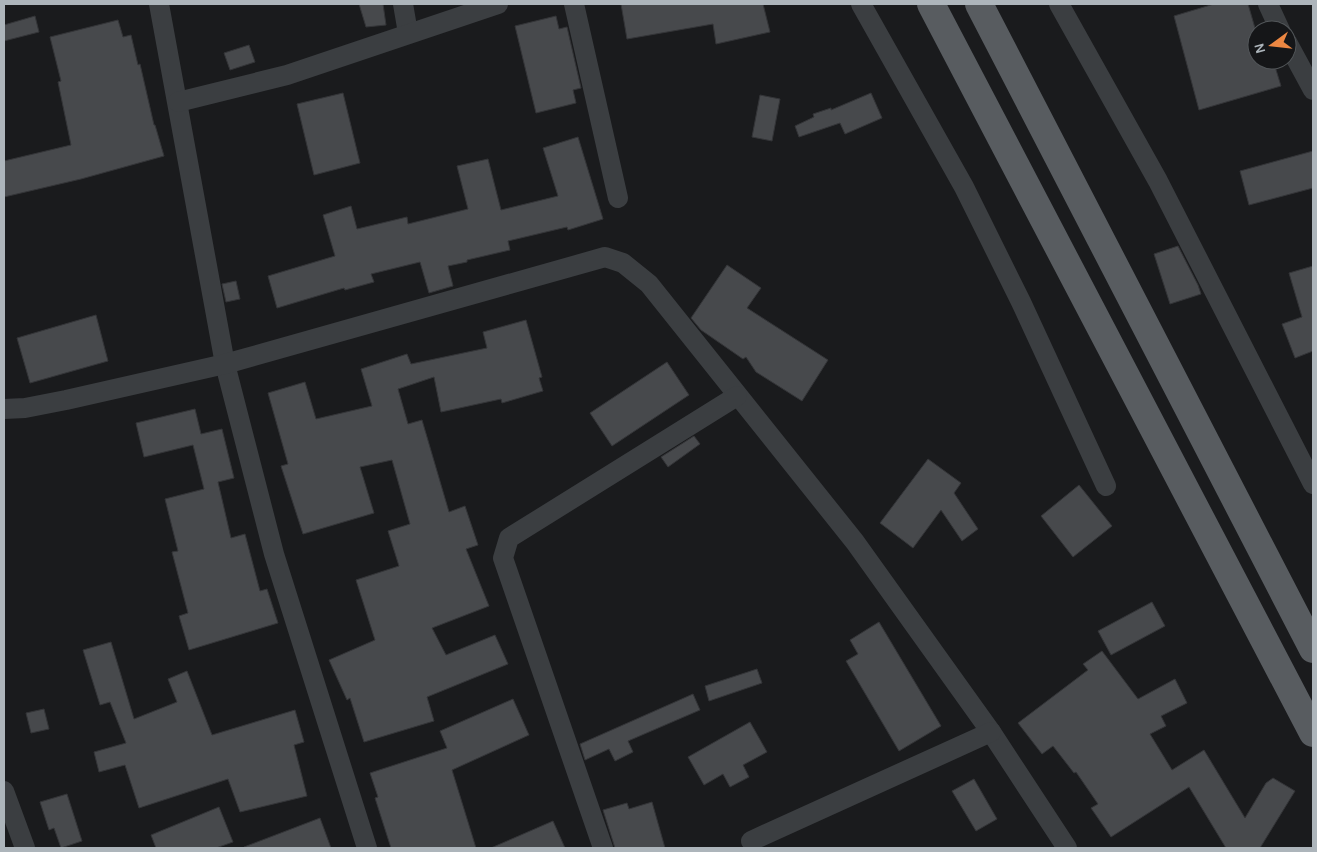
<svg xmlns="http://www.w3.org/2000/svg" width="1317" height="852" font-family="Karla,sans-serif">
<rect width="100%" height="100%" fill="#1a1b1d"/>
<g fill="#47494c" stroke="#343538">
<polygon points="359,4 383,4 386,25 366,27"/>
<polygon points="621,4 763,4 770,32 716,44 713,24 627,39"/>
<polygon points="1214,4 1248,4 1257,35 1257,60 1273,60 1281,86 1199,110 1174,16"/>
<polygon points="35,16 39,32 4,41 4,25"/>
<polygon points="556,16 559,29 567,27 581,88 573,90 576,103 536,113 515,26"/>
<polygon points="118,20 123,37 131,35 138,65 140,64 154,125 155,125 164,156 81,179 4,197 4,161 71,145 58,82 61,81 50,37"/>
<polygon points="249,45 255,62 230,70 224,53"/>
<polygon points="343,93 360,163 314,175 297,104"/>
<polygon points="871,93 882,118 845,134 840,123 799,137 795,126 814,117 813,114 831,108 831,110"/>
<polygon points="760,95 780,99 772,141 752,137"/>
<polygon points="578,137 603,219 568,230 567,227 508,241 510,250 467,260 467,262 448,266 453,286 429,293 420,262 371,274 374,282 345,290 344,288 277,308 268,276 335,256 323,215 351,206 357,229 407,217 408,224 468,209 457,166 488,159 501,210 558,196 543,148"/>
<polygon points="1313,151 1313,188 1249,205 1240,171"/>
<polygon points="1178,246 1198,285 1201,294 1170,304 1154,254"/>
<polygon points="727,265 761,288 747,308 828,360 802,401 756,372 746,357 743,359 701,330 691,318"/>
<polygon points="1313,266 1313,351 1295,358 1282,324 1302,317 1289,273"/>
<polygon points="236,281 240,299 226,302 222,284"/>
<polygon points="96,315 108,361 30,383 17,338"/>
<polygon points="526,320 542,377 539,378 543,391 502,403 501,399 441,412 434,377 398,389 408,424 422,420 449,512 465,506 478,545 466,549 489,606 432,628 446,655 495,635 508,664 427,697 434,721 364,742 350,698 347,700 329,660 375,640 356,580 399,566 388,531 410,524 392,460 360,467 374,513 303,534 281,466 288,464 268,393 305,382 316,419 372,406 361,369 407,354 411,364 487,348 483,332"/>
<polygon points="667,362 689,395 612,446 590,413"/>
<polygon points="195,409 201,434 222,429 234,478 218,482 231,538 245,534 260,591 267,589 278,623 189,650 179,616 188,613 172,552 178,551 165,499 204,489 193,445 144,457 136,423"/>
<polygon points="694,436 700,444 668,467 661,457"/>
<polygon points="928,459 961,483 954,493 978,529 962,541 941,510 913,548 880,523"/>
<polygon points="1079,485 1112,526 1073,557 1041,516"/>
<polygon points="1152,602 1165,626 1111,655 1098,631"/>
<polygon points="879,622 941,726 899,751 846,661 858,654 850,640"/>
<polygon points="111,642 134,719 177,702 168,679 187,671 212,735 295,710 304,742 294,745 307,796 240,812 228,779 139,808 125,765 99,772 94,752 126,743 110,702 100,705 83,650"/>
<polygon points="1102,651 1138,699 1175,679 1187,703 1161,716 1166,726 1150,734 1172,770 1204,750 1245,818 1266,783 1273,778 1295,791 1260,848 1226,848 1189,787 1111,837 1091,808 1098,804 1076,772 1074,773 1053,746 1042,754 1018,723 1088,670 1083,664"/>
<polygon points="757,669 762,683 709,701 705,686"/>
<polygon points="693,694 700,710 628,741 633,752 615,761 609,749 585,760 580,744"/>
<polygon points="513,699 529,735 452,770 476,848 391,848 375,798 378,797 370,773 447,748 440,731"/>
<polygon points="44,709 49,729 31,733 26,713"/>
<polygon points="750,722 767,752 743,765 749,777 730,787 723,774 704,785 688,757"/>
<polygon points="974,779 997,819 976,831 952,791"/>
<polygon points="67,794 82,841 61,848 54,828 49,830 40,802"/>
<polygon points="652,802 665,848 615,848 603,810 627,803 629,809"/>
<polygon points="219,807 233,842 216,848 156,848 151,835"/>
<polygon points="320,818 331,848 244,848 244,847"/>
<polygon points="553,821 565,848 491,848"/>
</g>
<g fill="none" stroke-linecap="round" stroke-linejoin="round">
<g stroke="#3b3e41" stroke-width="20">
<polyline points="159,4 225,364 274,554 367,848"/>
<polyline points="403,4 408,33"/>
<polyline points="574,4 618,198"/>
<polyline points="861,4 964,187 1021,302 1106,486"/>
<polyline points="1059,4 1158,181 1313,484"/>
<polyline points="1268,4 1280,30"/>
<polyline points="1287,42 1313,90"/>
<polyline points="178,102 287,75 498,4"/>
<polyline points="4,409 25,408 66,400 225,364 605,257 623,263 649,284 855,542 991,732 1067,848"/>
<polyline points="4,791 25,848"/>
<polyline points="751,841 991,732"/>
<polyline points="603,848 503,558 509,538 737,396"/>
</g>
<g stroke="#585c60" stroke-width="28">
<polyline points="931,4 1313,733"/>
<polyline points="979,4 1313,649"/>
</g>
</g>
<rect width="1317" height="852" fill="none" stroke="#adb5bb" stroke-width="10"/>
<g transform="translate(1272 45) rotate(255)"><circle r="24" fill="#151618" stroke="#525659"/>
<path d="M0-4L9 19L0 12L-9 19Z" fill="#ec8742"/>
<text y="-8" font-size="14" font-weight="bold" text-anchor="middle" fill="#adb5bb">N</text>
</g>
</svg>
